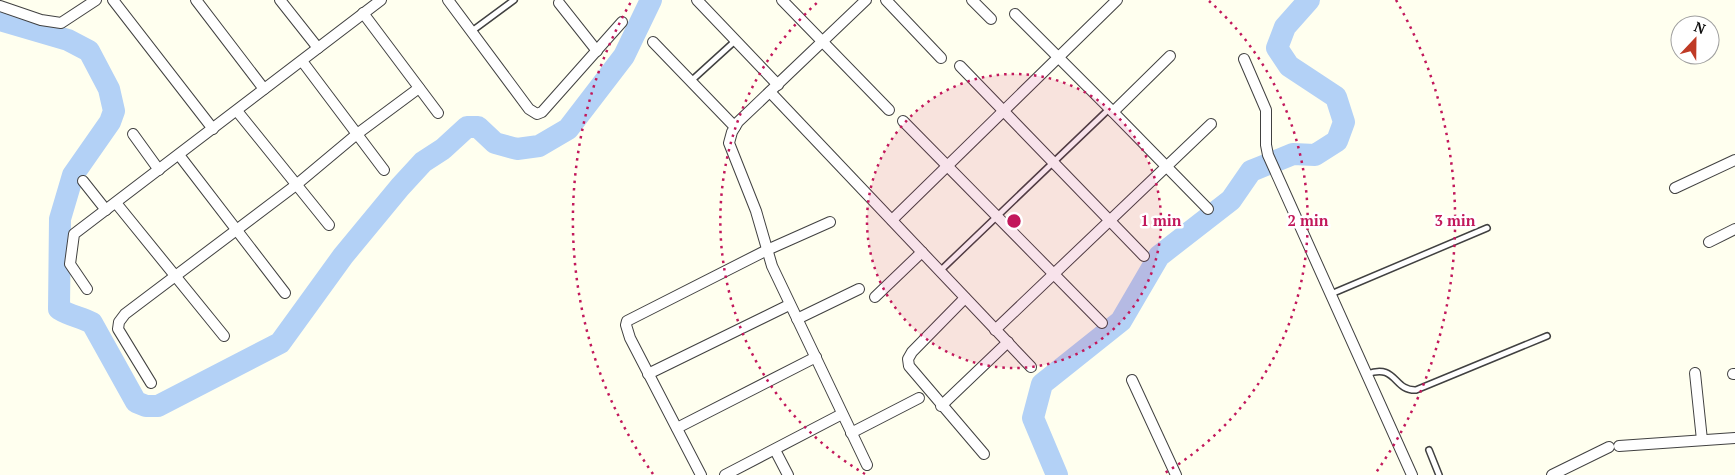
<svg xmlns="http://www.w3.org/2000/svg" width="1735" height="475" font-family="'PT Serif',serif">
<rect width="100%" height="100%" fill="#ffffef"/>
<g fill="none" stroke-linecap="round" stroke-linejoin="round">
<g stroke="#b3d1f6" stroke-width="22">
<path d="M0 20 68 40 89 51 109 89 114 111 110 122 73 175 60 219 59 309C70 316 81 317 92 323L136 402 146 406H158L280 343 343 256 400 187 423 162 443 149 467 127H478L495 143 517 149 539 146 568 129 624 56 651 0"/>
<polyline points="1057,475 1033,418 1042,384 1121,321 1159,256 1231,200 1251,171 1293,154 1315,155 1337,141 1344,122 1336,97 1289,66 1277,48 1285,27 1309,0"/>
</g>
<g stroke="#414141" stroke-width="8">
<g id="service">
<polyline points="472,31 514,0"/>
<polyline points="691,81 735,41"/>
<polyline points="940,271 1109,109"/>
<polyline points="1331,294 1487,228"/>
<path d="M1367 374C1397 363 1393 391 1416 390L1547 336"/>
<polyline points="1429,450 1439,475"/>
</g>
</g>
<g stroke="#414141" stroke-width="12">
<g id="minor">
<polyline points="113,0 213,129"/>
<polyline points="196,0 264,89"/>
<polyline points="280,0 318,48"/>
<polyline points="448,0 529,109 537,114 542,112 622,22"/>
<polyline points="697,0 778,85"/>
<polyline points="782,0 889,110"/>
<polyline points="866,0 738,122 732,132 729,143 756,211 772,266 867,465"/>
<polyline points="886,0 941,58"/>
<polyline points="972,0 991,19"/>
<polyline points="559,3 597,51"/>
<polyline points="0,6 41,20 61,23 96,0"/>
<polyline points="363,13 438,113"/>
<polyline points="1015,14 1113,112"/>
<polyline points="653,42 735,127"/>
<polyline points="1170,56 1113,112 1208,209"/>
<polyline points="1244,59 1266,110 1266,145 1268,155 1412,475"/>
<polyline points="302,61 384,170"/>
<polyline points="960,66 1144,256"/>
<polyline points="770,92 1031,367"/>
<polyline points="237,111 329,225"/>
<polyline points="903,121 1102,323"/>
<polyline points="133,134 159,170"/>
<polyline points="179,155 285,293"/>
<polyline points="83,181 106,210"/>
<polyline points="1675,188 1735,160"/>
<polyline points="116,203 224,336"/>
<polyline points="892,220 1117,0"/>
<polyline points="1709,242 1735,229"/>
<polyline points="87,289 70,264 74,234 381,0"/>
<polyline points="875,297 922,252"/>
<polyline points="965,298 912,352 908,359 909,366 984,454"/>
<polyline points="797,319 859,289"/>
<polyline points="995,330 1211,124"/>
<polyline points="1695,373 1702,440"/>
<polyline points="648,374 789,305"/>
<polyline points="1733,374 1735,374"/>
<polyline points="1132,380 1176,475"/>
<polyline points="151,383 118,329 119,322 125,314 296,185 357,134 419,88"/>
<polyline points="941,406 1008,342"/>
<polyline points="677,428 816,357"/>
<polyline points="851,433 919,398"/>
<polyline points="1619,446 1735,438"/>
<polyline points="775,450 788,475"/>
<polyline points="701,475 630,338 626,325 627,321 767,250 830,222"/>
<polyline points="725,475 842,414"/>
<polyline points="1552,475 1609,447"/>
</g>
</g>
<use href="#service" stroke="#fff" stroke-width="5"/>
<use href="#minor" stroke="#fff" stroke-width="10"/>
</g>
<circle cx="1014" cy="221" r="147" fill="#c2185b" fill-opacity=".12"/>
<g fill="none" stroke="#c2185b" stroke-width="2.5" stroke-dasharray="2.5 5">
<circle cx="1014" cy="221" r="147"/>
<path d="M865 474A294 294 0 0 1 819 1M1209 1A294 294 0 0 1 1163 474"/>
<path d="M653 474A441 441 0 0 1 632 0M1396 0A441 441 0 0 1 1375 474"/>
</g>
<circle cx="1014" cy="221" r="8" fill="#c2185b" stroke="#fff" stroke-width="2.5"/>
<g font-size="15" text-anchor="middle" font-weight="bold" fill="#c2185b" stroke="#fff" stroke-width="5" stroke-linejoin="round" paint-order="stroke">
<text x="1161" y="226">1 min</text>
<text x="1308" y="226">2 min</text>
<text x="1455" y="226">3 min</text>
</g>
<g transform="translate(1695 40) rotate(22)"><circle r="24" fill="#ffffff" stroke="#9f9f9f"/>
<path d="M0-4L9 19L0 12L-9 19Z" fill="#bf3a25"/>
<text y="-8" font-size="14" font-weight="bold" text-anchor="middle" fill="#0e0e0e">N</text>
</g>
</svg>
